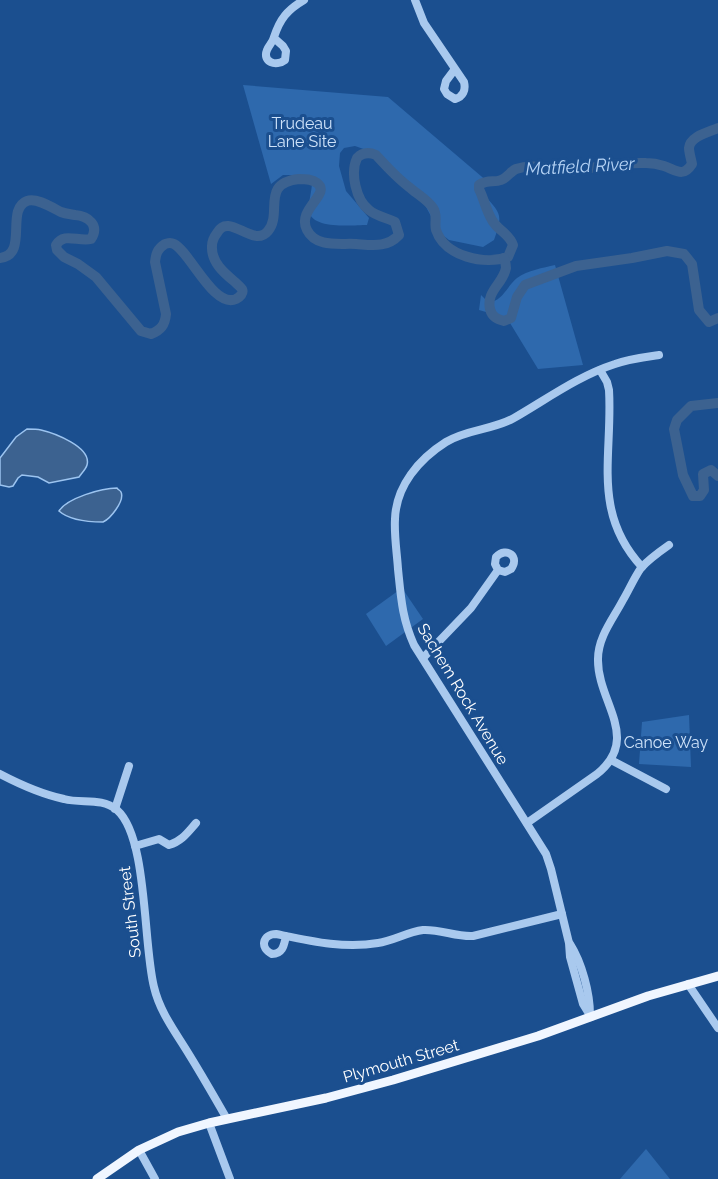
<svg xmlns="http://www.w3.org/2000/svg" width="718" height="1179" font-family="Raleway,sans-serif">
<rect width="100%" height="100%" fill="#1b4f8f"/>
<g fill="#2e69ad">
<path d="M243 85 388 97 488 182 483 186 482 192C500 214 504 212 494 240L483 247 449 240 440 233 425 205 405 178 372 152 355 146 344 148 340 153 339 166 346 191 369 218 367 225C353 225 312 230 309 211 308 203 312 191 312 182L305 175H283L271 184Z"/>
<path d="M555 265 583 365 538 369 507 318 479 310 481 295 485 299 492 302C504 298 508 285 517 278 528 270 543 268 555 265Z"/>
<polygon points="402,588 423,619 386,646 366,614"/>
<polygon points="689,715 691,767 639,764 642,722"/>
<polygon points="646,1149 670,1179 620,1179"/>
</g>
<g fill="#3c6290" stroke="#9cc4f0" stroke-width="1.5">
<path d="M27 429C32 429 37 429 41 430 54 433 92 447 87 465 86 469 81 474 79 477L49 483 38 477 22 475 18 478 13 486 9 487 0 485V458L16 437Z"/>
<path d="M117 488C118 490 120 490 121 492 125 501 110 519 103 522 89 522 69 520 59 511 67 498 102 488 117 488Z"/>
</g>
<g fill="none" stroke-linecap="round" stroke-linejoin="round">
<g stroke="#3c6290" stroke-width="10">
<path d="M0 258C29 255 5 209 27 201 36 197 53 208 61 212 66 214 70 214 75 215 88 216 100 225 91 239 78 242 64 232 56 245L57 250 64 257 78 264 96 277 141 331 151 334C161 330 165 325 166 314L155 262C156 254 157 249 165 244 169 243 170 242 174 244 190 252 214 309 236 299 240 297 244 293 242 289 241 287 237 284 235 282 224 273 211 262 212 246 212 241 214 237 217 233 229 211 253 249 268 231 283 213 260 183 299 179 305 179 312 179 317 183 332 194 296 209 307 230 316 248 340 243 356 244 372 245 387 248 399 235L395 222C387 218 376 216 369 210 356 200 350 173 357 158 363 152 369 152 376 155 386 166 397 178 409 187 417 194 428 200 433 208 438 215 434 223 436 230 445 257 485 265 508 257L513 245C509 233 498 231 492 220 486 210 484 199 479 189V185C488 179 494 183 501 180 507 178 511 171 516 169 536 162 556 172 576 170 599 167 622 162 646 163 652 163 658 164 664 166 676 170 683 178 692 164 691 159 689 152 689 148 690 136 709 132 718 128"/>
<path d="M504 258C505 261 506 265 506 268 503 284 486 291 490 309 492 317 497 319 504 321L511 318 517 297 525 285 576 266 632 258 667 251 684 254 692 264 699 310 709 322 718 318"/>
<polyline points="718,403 691,406 677,420 674,429 683,475 693,496 700,496 704,490 703,474 711,470 718,476"/>
</g>
<g stroke="#a9c9ee" stroke-width="8">
<path d="M415 0 424 23 464 82C466 90 463 97 455 99L447 94 444 89 446 81 455 69"/>
<path d="M274 38 283 46 286 51 285 60C276 67 262 62 267 50 269 45 273 42 274 37 280 19 287 10 304 0"/>
<path d="M600 370 607 382 609 390C613 455 591 512 642 567"/>
<path d="M423 658 471 608 498 570 505 572 511 569C520 557 507 546 496 557L495 564 498 570"/>
<polyline points="611,760 666,789"/>
<path d="M0 774C21 785 41 794 64 799 82 804 101 797 117 810 148 837 143 945 154 987 160 1013 177 1034 190 1056 203 1077 215 1098 227 1119"/>
<polyline points="115,809 129,766"/>
<path d="M527 823 597 774C642 738 597 702 598 659 598 637 613 619 623 600 629 590 634 578 641 568 649 559 659 552 669 545"/>
<path d="M135 846 159 839 169 845C182 841 188 832 196 823"/>
<path d="M286 936C284 945 283 954 272 954 259 948 263 934 276 934 310 941 344 949 378 943 393 941 407 932 423 930 440 929 456 937 473 936L562 914"/>
<path d="M570 944C582 963 590 993 590 1015"/>
<polyline points="688,984 718,1028"/>
<path d="M591 1017 583 1004 570 957 569 943 551 869 546 854 414 645C402 618 401 598 398 569 397 553 394 536 395 519 396 486 419 459 446 442 467 429 493 430 514 418 547 399 578 376 615 364 629 359 645 357 659 355"/>
<polyline points="209,1123 230,1179"/>
<polyline points="139,1150 155,1179"/>
</g>
<polyline stroke="#f0f6ff" stroke-width="9" points="97,1179 139,1150 178,1132 209,1123 326,1098 393,1080 538,1036 648,996 718,976"/>
</g>
<g text-anchor="middle" dominant-baseline="central" stroke-width="6" stroke-linejoin="round" paint-order="stroke">
<g font-size="16" fill="#cfe3fa" stroke="#1b4f8f">
<text x="302" y="123">Trudeau<tspan x="302" dy="18">Lane Site</tspan></text>
<text x="666" y="742">Canoe Way</text>
</g>
<g font-size="16" fill="#fff" stroke="#1b4f8f">
<text transform="translate(463 694) rotate(59)">Sachem Rock Avenue</text>
<text transform="translate(130 912) rotate(-97)">South Street</text>
<text transform="translate(401 1061) rotate(-16)">Plymouth Street</text>
</g>
<g font-size="18" font-style="italic" fill="#b5d3f5" stroke="#1b4f8f">
<text transform="translate(580 166) rotate(-3)">Matfield River</text>
</g>
</g>
</svg>
